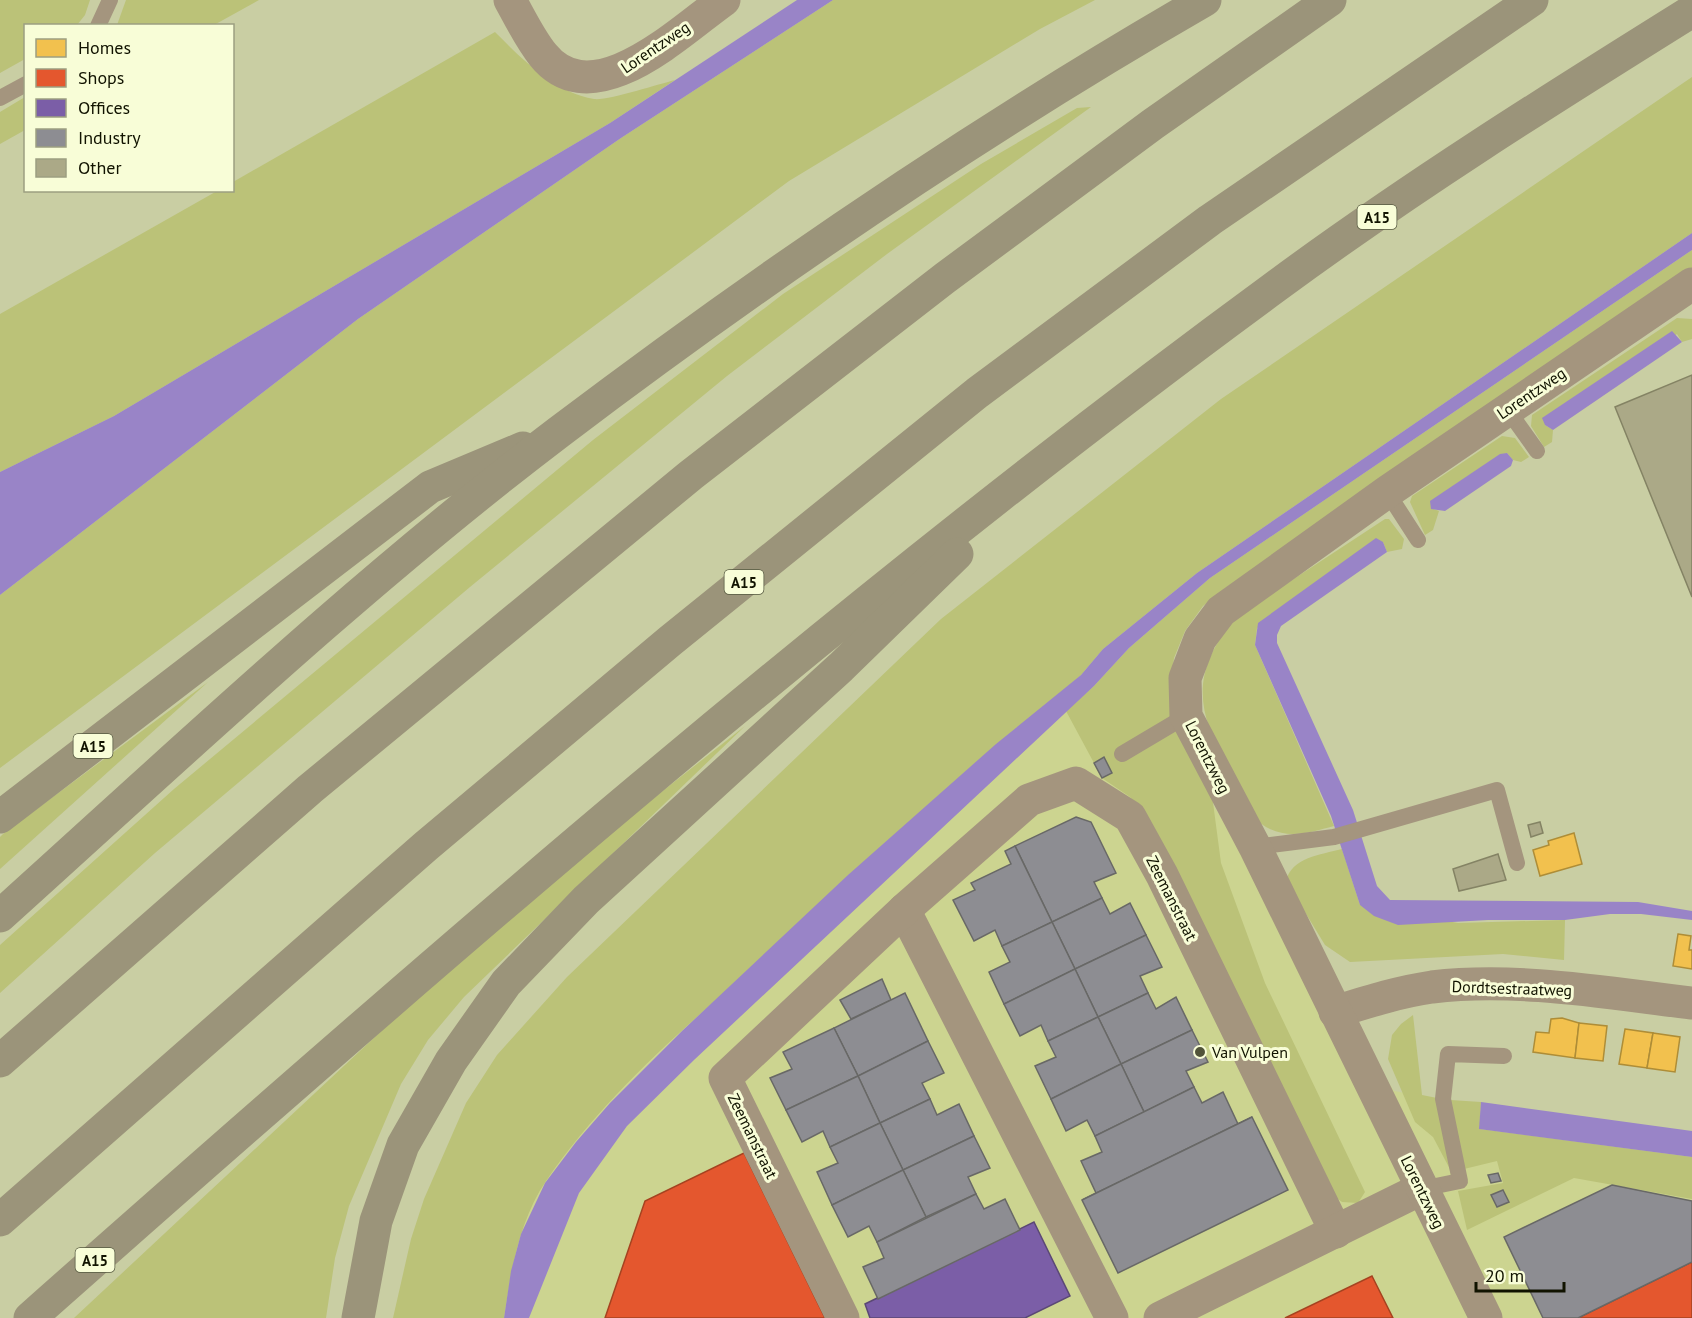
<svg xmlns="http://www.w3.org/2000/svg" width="1692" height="1318" font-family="'PT Sans',sans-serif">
<rect width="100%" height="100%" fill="#c9cea3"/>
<polygon fill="#ccd490" points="1086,604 1394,1091 1692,1141 1692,1318 464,1318 486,1214"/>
<g fill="#bbc278">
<polygon points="0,0 90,0 85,15 77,25 26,26 25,59 0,73"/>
<polygon points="126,0 259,0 214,25 117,25"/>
<polygon points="833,0 1095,0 1040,29 789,181 0,768 0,595 358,319 621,138"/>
<path d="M495 32C522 59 554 92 594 99 607 101 659 84 675 80L610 123 114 416 0 472V314L217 191 232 190 233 182Z"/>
<path d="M1692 77V233L1197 573 1103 649 1081 675C980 765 879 856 777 946 696 1018 608 1090 546 1181 519 1221 511 1271 504 1318H393L411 1239 424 1199 466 1103 497 1055 567 977 941 619 1221 399Z"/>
<polygon points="25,97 25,130 0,144 0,112"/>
<polygon points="1091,107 887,254 727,376 470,587 155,853 0,993 0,945 174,789 593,440 783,294 981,164 1077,108"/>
<polygon points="1692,250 1692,268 1224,589 1203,606 1185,631 1174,658 1171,683 1212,795 1221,863 1265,983 1365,1192 1358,1203 1342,1202 1331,1194 1146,816 1130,797 1102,778 1112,773 1104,758 1094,763 1066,711 1094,686 1129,648 1210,578"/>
<polygon points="1677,318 1692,319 1692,339 1682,342 1677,334 1545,425 1553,430 1552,442 1544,447 1531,426 1532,415"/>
<polygon points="1502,436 1515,438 1529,457 1521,462 1513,460 1507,453 1431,508 1439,511 1433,530 1425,535 1410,502 1412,496"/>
<path d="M1385 519H1389L1404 539 1402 549 1387 552 1383 542 1257 628 1255 645 1334 826C1308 833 1284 841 1260 823 1219 746 1166 694 1239 615Z"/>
<polygon points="208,682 0,869 0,837 3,834"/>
<polygon points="745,726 464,997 428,1040 401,1084 349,1206 335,1258 326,1318 74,1318 407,1007 550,880"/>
<path d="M1342 849 1360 905 1458 923 1565 920 1564 960 1503 954 1350 962 1325 945 1286 881C1292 857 1320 855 1342 849Z"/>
<polygon points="1413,1015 1422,1095 1437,1098 1452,1173 1433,1137 1415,1122 1388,1059 1392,1035 1401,1024"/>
<polygon points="1450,1100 1481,1102 1480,1129 1692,1157 1692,1199 1574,1178 1467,1230 1458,1191 1503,1183 1497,1161 1464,1169"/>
</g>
<g fill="#9984c7">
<polygon points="797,0 833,0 621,138 358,319 0,595 0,472 114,416 610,123"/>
<polygon points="1692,233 1692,250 1210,578 1129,648 1094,686 694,1060 627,1126 579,1193 529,1318 504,1318 511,1271 521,1234 545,1183 576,1142 610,1103 682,1031 848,875 996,744 1081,675 1103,649 1197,573"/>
<polygon points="1672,331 1682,342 1553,430 1545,425 1542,418"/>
<polygon points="1507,453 1513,460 1511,466 1445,511 1431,509 1430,501 1500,454"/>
<polygon points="1376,538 1383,542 1387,552 1281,626 1277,635 1277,643 1353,810 1377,886 1390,900 1638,902 1692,911 1692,920 1641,914 1610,914 1565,920 1488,920 1398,925 1374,916 1360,905 1331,816 1255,645 1258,623"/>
<polygon points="1481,1102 1692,1131 1692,1157 1479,1129"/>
</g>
<g fill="#f2c14e" stroke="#ae8d37" stroke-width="1.5">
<polygon points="1574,833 1582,864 1540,876 1533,850 1549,845 1548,841"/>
<polygon points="1678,934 1691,936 1689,950 1692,950 1692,969 1673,966"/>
<polygon points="1562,1018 1579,1023 1575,1058 1533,1052 1536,1032 1549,1033 1551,1019"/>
<polygon points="1579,1023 1607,1026 1603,1061 1575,1058"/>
<polygon points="1625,1029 1653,1033 1647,1068 1619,1064"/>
<polygon points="1653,1033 1680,1037 1675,1072 1647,1068"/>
</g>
<g fill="#e4572e" stroke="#a54320" stroke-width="1.5">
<polygon points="744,1153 825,1318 605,1318 645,1201"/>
<polygon points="1692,1262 1692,1318 1578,1318"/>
<polygon points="1372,1276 1393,1318 1285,1318"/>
</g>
<polygon fill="#7b5ea7" stroke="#5b4875" stroke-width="1.5" points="1034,1222 1070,1296 1025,1318 870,1318 865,1304"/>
<g fill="#8d8d92" stroke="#686866" stroke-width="1.5">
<polygon points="1104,757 1112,773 1102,778 1094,763"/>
<polygon points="1076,817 1091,822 1116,873 1094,882 1102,898 1052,922 1015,846"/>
<polygon points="1015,846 1052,922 1002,946 995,930 974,941 953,900 975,890 971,883 1011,864 1005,851"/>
<polygon points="1102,898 1110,914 1130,903 1146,935 1075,969 1052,922"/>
<polygon points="1052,922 1075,969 1004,1004 989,972 1010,962 1002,946"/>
<polygon points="1146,935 1162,967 1140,976 1148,993 1098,1017 1075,969"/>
<polygon points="1075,969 1098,1017 1048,1041 1041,1025 1020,1036 1004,1004"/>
<polygon points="882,979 891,1000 851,1019 840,1000"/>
<polygon points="905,993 928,1041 858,1076 834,1028"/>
<polygon points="1148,993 1156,1009 1176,997 1192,1030 1121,1064 1098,1017"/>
<polygon points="1098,1017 1121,1064 1051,1099 1035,1066 1056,1057 1048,1041"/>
<polygon points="834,1028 858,1076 786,1110 770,1078 792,1069 783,1052"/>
<polygon points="1192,1030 1208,1062 1186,1071 1194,1087 1144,1112 1121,1064"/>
<polygon points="928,1041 944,1073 922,1083 930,1099 880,1123 858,1076"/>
<polygon points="1121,1064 1144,1112 1095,1136 1087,1120 1066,1131 1051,1099"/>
<polygon points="858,1076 880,1123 830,1147 823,1131 802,1142 786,1110"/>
<polygon points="1194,1087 1202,1103 1223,1092 1238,1124 1252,1117 1082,1200 1096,1193 1081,1161 1102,1152 1095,1136"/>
<polygon points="930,1099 937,1115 959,1104 974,1136 903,1170 880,1123"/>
<polygon points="1252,1117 1288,1190 1118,1273 1082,1200"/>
<polygon points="880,1123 903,1170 832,1205 817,1172 838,1163 830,1147"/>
<polygon points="974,1136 990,1168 968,1177 976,1194 926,1217 903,1170"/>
<polygon points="903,1170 926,1217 877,1242 869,1226 848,1237 832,1205"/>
<polygon points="1498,1173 1501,1181 1491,1183 1488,1175"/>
<polygon points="1612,1185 1692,1201 1692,1262 1578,1318 1543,1318 1504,1237"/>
<polygon points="1503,1190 1509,1202 1497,1207 1491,1195"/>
<polygon points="976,1194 984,1209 1005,1199 1020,1230 878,1299 863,1267 884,1258 877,1242"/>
</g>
<g fill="#aba987" stroke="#848364" stroke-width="1.5">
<polygon points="1692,375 1692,597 1615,407"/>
<polygon points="1540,822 1543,833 1531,837 1528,825"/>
<polygon points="1498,854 1506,880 1459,891 1453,869"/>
</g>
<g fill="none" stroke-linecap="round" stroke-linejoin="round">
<g stroke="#a4957e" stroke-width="16">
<polyline points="98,26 110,0"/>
<polyline points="0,98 26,84"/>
<polyline points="1507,409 1537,451"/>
<polyline points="1387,492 1418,540"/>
<polyline points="1122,754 1186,716"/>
<polyline points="1255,847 1334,837 1497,790 1517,863"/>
<polyline points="1421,1189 1460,1181 1443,1099 1448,1054 1504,1056"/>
</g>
<g stroke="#a4957e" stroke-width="33">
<path d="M510 0C520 18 530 39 543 55 593 117 680 31 724 0"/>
<polyline points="904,910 1112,1318"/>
<path d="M1335 1012C1367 1002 1398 992 1432 987 1518 977 1607 993 1692 1003"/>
<polyline points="843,1318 725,1078 904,910 1029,800 1076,783 1130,817 1162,875 1336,1232"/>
<polyline points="1160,1318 1421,1189"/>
<polyline points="1486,1318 1255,847 1186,716 1185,678 1200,639 1221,611 1387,492 1692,284"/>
</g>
<g stroke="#9b947a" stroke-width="33">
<polyline points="0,817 430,487 523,448"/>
<path d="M0 916C183 751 363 581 559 432 765 276 981 129 1205 0"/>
<polyline points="0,1061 310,789 691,475 945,278 1153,124 1330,0"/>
<polyline points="0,1220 426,846 670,641 977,393 1210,220 1532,0"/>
<path d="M30 1318C433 961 840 606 1275 287 1409 188 1551 99 1692 11"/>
<polyline points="358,1318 376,1221 403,1145 451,1061 506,983 586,900 841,667 957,554"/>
</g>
</g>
<circle fill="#515439" stroke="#f8fdd7" stroke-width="2" cx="1200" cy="1052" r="6"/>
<g text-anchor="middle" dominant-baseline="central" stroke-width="6" stroke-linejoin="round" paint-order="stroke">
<g fill="#f8fdd7" stroke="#565940" stroke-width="1.5">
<rect x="1357.5" y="205" width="39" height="24" rx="4.5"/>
<rect x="724.5" y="570" width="39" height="24" rx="4.5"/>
<rect x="73.5" y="734" width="39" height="24" rx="4.5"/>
<rect x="75.5" y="1248" width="39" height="24" rx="4.5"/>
</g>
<g font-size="15" font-weight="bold" fill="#111300">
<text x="1377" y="217">A15</text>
<text x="744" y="582">A15</text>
<text x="93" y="746">A15</text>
<text x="95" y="1260">A15</text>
</g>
<g font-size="16" fill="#111300" stroke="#f8fdd7">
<text transform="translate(655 47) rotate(-34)">Lorentzweg</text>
<text transform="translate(1531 393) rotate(-34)">Lorentzweg</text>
<text transform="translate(1208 757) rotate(63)">Lorentzweg</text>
<text transform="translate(1172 898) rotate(63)">Zeemanstraat</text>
<text transform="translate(1512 988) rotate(2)">Dordtsestraatweg</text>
<text transform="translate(753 1136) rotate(64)">Zeemanstraat</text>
<text transform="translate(1423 1192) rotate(64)">Lorentzweg</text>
</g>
<g font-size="16" fill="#111300" stroke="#f8fdd7" text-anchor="start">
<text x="1212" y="1052">Van Vulpen</text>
</g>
</g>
<rect x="24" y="24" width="210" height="168" fill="#f8fdd7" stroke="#9c9f81" stroke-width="1.5"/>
<rect x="36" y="39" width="30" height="18" fill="#f2c14e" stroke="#9c9f81" stroke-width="1.5"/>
<text x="78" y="54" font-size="18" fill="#111300">Homes</text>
<rect x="36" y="69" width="30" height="18" fill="#e4572e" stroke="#9c9f81" stroke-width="1.5"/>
<text x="78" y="84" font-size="18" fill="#111300">Shops</text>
<rect x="36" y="99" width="30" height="18" fill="#7b5ea7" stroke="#9c9f81" stroke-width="1.5"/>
<text x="78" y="114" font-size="18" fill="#111300">Offices</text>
<rect x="36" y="129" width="30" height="18" fill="#8d8d92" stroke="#9c9f81" stroke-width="1.5"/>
<text x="78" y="144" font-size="18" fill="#111300">Industry</text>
<rect x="36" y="159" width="30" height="18" fill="#aba987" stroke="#9c9f81" stroke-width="1.5"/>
<text x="78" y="174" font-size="18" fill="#111300">Other</text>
<path d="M1476 1282v9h88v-9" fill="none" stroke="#111300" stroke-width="3"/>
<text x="1485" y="1282" font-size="18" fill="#111300" stroke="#f8fdd7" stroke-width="4.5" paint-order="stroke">20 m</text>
</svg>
